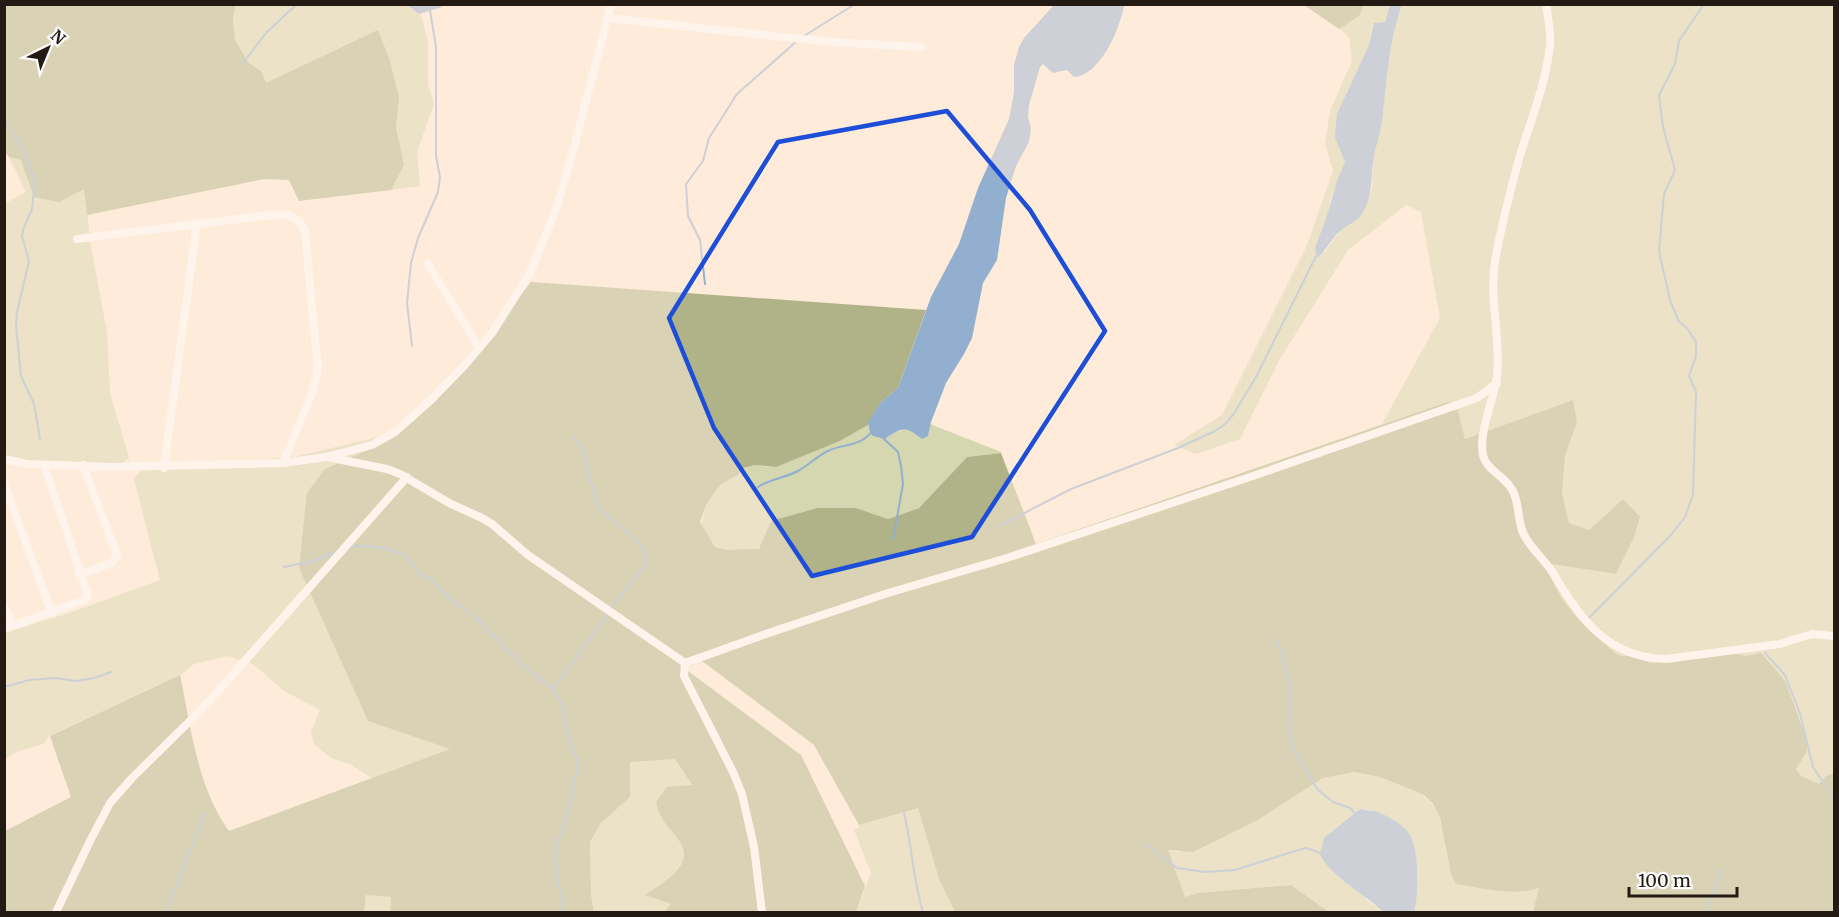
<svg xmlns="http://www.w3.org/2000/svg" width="1839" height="917" font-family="Merriweather,serif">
<rect width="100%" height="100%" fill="#feebda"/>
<g fill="#d4d7af">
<polygon points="236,5 407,5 421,16 428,41 428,85 434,104 417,152 420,186 391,190 404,165 396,127 398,97 390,61 297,70 266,83 262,72 248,62 235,40 233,19"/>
<polygon points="1364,5 1390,5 1385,22 1378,22 1373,26 1369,45 1356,77 1346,93 1340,147 1346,162 1330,201 1324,253 1339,232 1362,214 1372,188 1373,160 1381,123 1385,79 1394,28 1402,5 1834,5 1834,773 1826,776 1819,784 1801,776 1796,769 1806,753 1804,729 1786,682 1746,656 1727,651 1651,663 1631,656 1622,656 1615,653 1567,607 1552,584 1545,563 1616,574 1634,537 1640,517 1623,499 1589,530 1569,523 1562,493 1565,456 1577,422 1573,400 1465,439 1456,403 1447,402 1382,424 1440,318 1421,212 1406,205 1348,250 1280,359 1240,439 1196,454 1174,445 1222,415 1307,245 1333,171 1325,144 1330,111 1352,61 1349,38 1340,28 1359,16"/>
<polygon points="9,157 21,160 59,202 85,188 90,241 107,333 110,393 129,458 112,469 5,461 4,204 26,192"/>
<path d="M930 424 1001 452V453L967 457 919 508 888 519 856 508H817L771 521 760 548 756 550H727L715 547 701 525 707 503 721 484 738 475 743 468 756 465 768 467 790 461 840 441 868 425 870 433 885 439C899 430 906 425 920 437L928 436Z"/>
<polygon points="391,434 299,568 368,721 451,749 372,778 350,764 331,758 314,744 311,732 320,710 284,691 253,664 227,656 194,664 180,675 49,736 43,744 19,751 5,759 5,633 72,612 160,580 134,479 140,472 150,467 294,457"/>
<path d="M675 759 692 786 660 817C666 825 677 835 681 844 692 868 662 884 646 895L672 904 664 912H594L591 895 590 842 601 823 630 797V761Z"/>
<path d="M1354 772C1385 778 1430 785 1440 820 1446 841 1446 864 1456 884L1513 891 1539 887 1533 912H1414L1418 875 1414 844 1396 822 1374 810 1362 809 1356 811 1330 833 1366 900 1383 912H1329L1291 885 1197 893 1185 897 1167 850 1178 852 1256 821 1323 778Z"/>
<polygon points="918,808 939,879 955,912 856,912 871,873 854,830 860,827 859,825"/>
<polygon points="366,895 391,897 390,912 364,912"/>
</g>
<g fill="#b0b388">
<polygon points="236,4 233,19 235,40 248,62 262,72 266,83 378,30 390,61 399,97 396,127 404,165 391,190 299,201 289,180 264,179 87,215 84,189 59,202 34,197 21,160 9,157 5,151 5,5"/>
<polygon points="1304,5 1364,5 1359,16 1339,29"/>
<path d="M531 282 926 310 898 388 880 403 868 425 840 441 776 467 755 465 743 468 738 475 721 484 707 503 700 522 715 547 727 550 759 549 771 521 817 508H856L888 519 919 508 967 457 1001 453 1036 544 1447 402 1456 403 1465 439 1573 400 1577 422 1565 456 1562 493 1569 523 1589 530 1623 499 1640 517 1634 537 1616 574 1545 563C1560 607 1583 623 1615 653L1622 656H1631L1651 663 1727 651 1746 656 1761 653 1786 682 1808 743 1806 753 1796 769 1801 776 1819 784 1826 776 1834 773V912H1533L1539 887C1519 898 1478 887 1456 884L1451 874 1440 818 1433 804 1425 796 1418 792 1380 777 1354 772 1323 778 1256 821 1193 852 1168 850 1185 897 1197 893 1291 885 1329 912H955L939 879 918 808 859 825 814 745 702 661 684 668 801 755 865 886 856 912H664L671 904 645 895C661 884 695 867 680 842 669 825 661 825 656 802L667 787 692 785 675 759 630 762V797L601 823 590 842 591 895 594 912H390L391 897 366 895 364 912H5V831L71 797 50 736 180 675C191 727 197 787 229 831L450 749 368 721 299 568 307 493 325 469 379 445 448 385Z"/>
</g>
<g fill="#92afd0">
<polygon points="407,5 442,5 442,7 419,14"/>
<path d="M1054 5H1124C1121 27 1100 76 1074 77L1067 70 1053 73 1043 64 1040 67 1029 105 1028 117 1031 128 1029 142 1016 166 1006 198 997 260 983 283 972 338 964 354 946 383 931 422 928 436 922 439C905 426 903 427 885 439L873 436 870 433 868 423 880 403 898 388 931 297 959 244 978 188 1009 119 1014 92V65L1019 47 1024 38Z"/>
<path d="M1390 5H1402C1388 43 1387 81 1382 121 1380 135 1375 148 1373 161 1371 180 1372 198 1362 214 1356 222 1347 225 1340 231 1331 239 1326 251 1317 258L1315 248 1326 219 1337 181 1345 162 1335 137 1337 114 1369 45 1374 23 1385 22Z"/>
<path d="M1362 809C1367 811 1371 810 1376 811 1386 815 1400 823 1407 831 1420 844 1419 895 1414 912H1383C1364 893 1337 881 1322 858L1320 853 1324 838 1357 811Z"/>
</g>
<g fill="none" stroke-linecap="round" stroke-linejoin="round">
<g stroke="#92afd0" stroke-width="2">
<polyline points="804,36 855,4"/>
<polyline points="243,63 266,33 297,4"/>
<polyline points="4,119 25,153 35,182 32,209 23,230 22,236 29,261 17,312 16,325 21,376 34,404 40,439"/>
<polyline points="705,284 700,240 688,216 686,184 703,161 709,138 737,94 797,41"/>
<polyline points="412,346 407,303 411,263 418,238 438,192 440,177 436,156 436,47 429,4"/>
<path d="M574 437 582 449 598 507 637 541C644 549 649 556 644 566L611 609"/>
<polyline points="882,437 898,452 901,466 903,484 893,540"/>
<path d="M758 487C770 479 785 478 798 471 809 465 818 455 830 450 844 444 862 446 872 431"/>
<polyline points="999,526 1071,489 1178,448 1215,431 1224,425 1233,415 1256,377 1316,256"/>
<path d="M348 548C365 542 387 550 404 554L419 574 432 580 449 598 474 616 519 662 553 689 562 704 568 737 576 758 577 767 571 803 558 842 555 859 563 912"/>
<polyline points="284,567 313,561 337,551"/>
<polyline points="1587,620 1670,536 1685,517 1693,495 1696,392 1689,376 1696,356 1696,342 1687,328 1679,322 1670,300 1659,251 1664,194 1675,170 1663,127 1659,95 1675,64 1679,41 1704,4"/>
<polyline points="1277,639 1290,684 1289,733 1295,753 1318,790 1333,802 1350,808 1356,815"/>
<polyline points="1765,653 1785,675 1800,714 1813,767 1834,799"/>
<polyline points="4,687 29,680 55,678 76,681 94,678 111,672"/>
<polyline points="553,689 608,614"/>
<path d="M904 813C912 846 913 880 923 912"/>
<polyline points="1145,844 1177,868 1205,872 1235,870 1305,848 1316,851 1322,855"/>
<polyline points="166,912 205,812"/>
<polyline points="1707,912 1721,870"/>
</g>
<g stroke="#fff" stroke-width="8">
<path d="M1546 4C1548 18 1551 32 1550 45 1546 84 1530 122 1519 159 1510 192 1501 228 1495 261 1489 299 1501 337 1497 375 1495 398 1478 432 1483 455 1486 468 1498 473 1506 482 1521 496 1516 516 1523 533 1530 548 1544 559 1553 573 1580 619 1608 658 1666 659L1780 644 1812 634 1834 636"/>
<polyline points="608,18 830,42 921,47"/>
<path d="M77 239 271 215C287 214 299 215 305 232L318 369 313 391 283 463"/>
<polyline points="428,264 479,348"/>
<polyline points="327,457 387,469 400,474 451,504 482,518 492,524 528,555 685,663"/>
<polyline points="4,459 27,464 113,467 283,463 326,457 372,445 395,432 431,400 465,365 492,333 529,275 556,210 575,144 611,4"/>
<polyline points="164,468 197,223"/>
<polyline points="4,484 52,613"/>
<polyline points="79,575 111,563 117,555 83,465"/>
<polyline points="4,605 13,626"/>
<polyline points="4,629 84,600 88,595 44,465"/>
<polyline points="56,912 91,839 110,803 132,778 204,707 407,477"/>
<polyline points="762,912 754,847 742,794 733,772 684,676 685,663 763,635 888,593 1007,558 1253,476 1477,398 1497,383"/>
</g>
</g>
<path d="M0 0H1839V917H0ZM947 111 1030 210 1105 331 972 537 812 576 714 428 669 318 778 142Z" fill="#feebda" fill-opacity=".55" fill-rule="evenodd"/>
<path fill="none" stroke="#1d4ed8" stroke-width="4.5" stroke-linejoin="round" d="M947 111 1030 210 1105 331 972 537 812 576 714 428 669 318 778 142Z"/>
<rect width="1839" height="917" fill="none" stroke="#231b13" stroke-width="12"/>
<g transform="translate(48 48) rotate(43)" stroke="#fcfcfc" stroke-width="4.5" paint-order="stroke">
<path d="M0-4.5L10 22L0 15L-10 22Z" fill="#231b13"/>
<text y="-9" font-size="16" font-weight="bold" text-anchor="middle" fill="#231b13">N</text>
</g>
<path d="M1629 887v9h108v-9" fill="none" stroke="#231b13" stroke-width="3"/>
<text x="1638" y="887" font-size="18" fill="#231b13" stroke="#fcfcfc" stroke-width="4.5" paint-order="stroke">100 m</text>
</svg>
